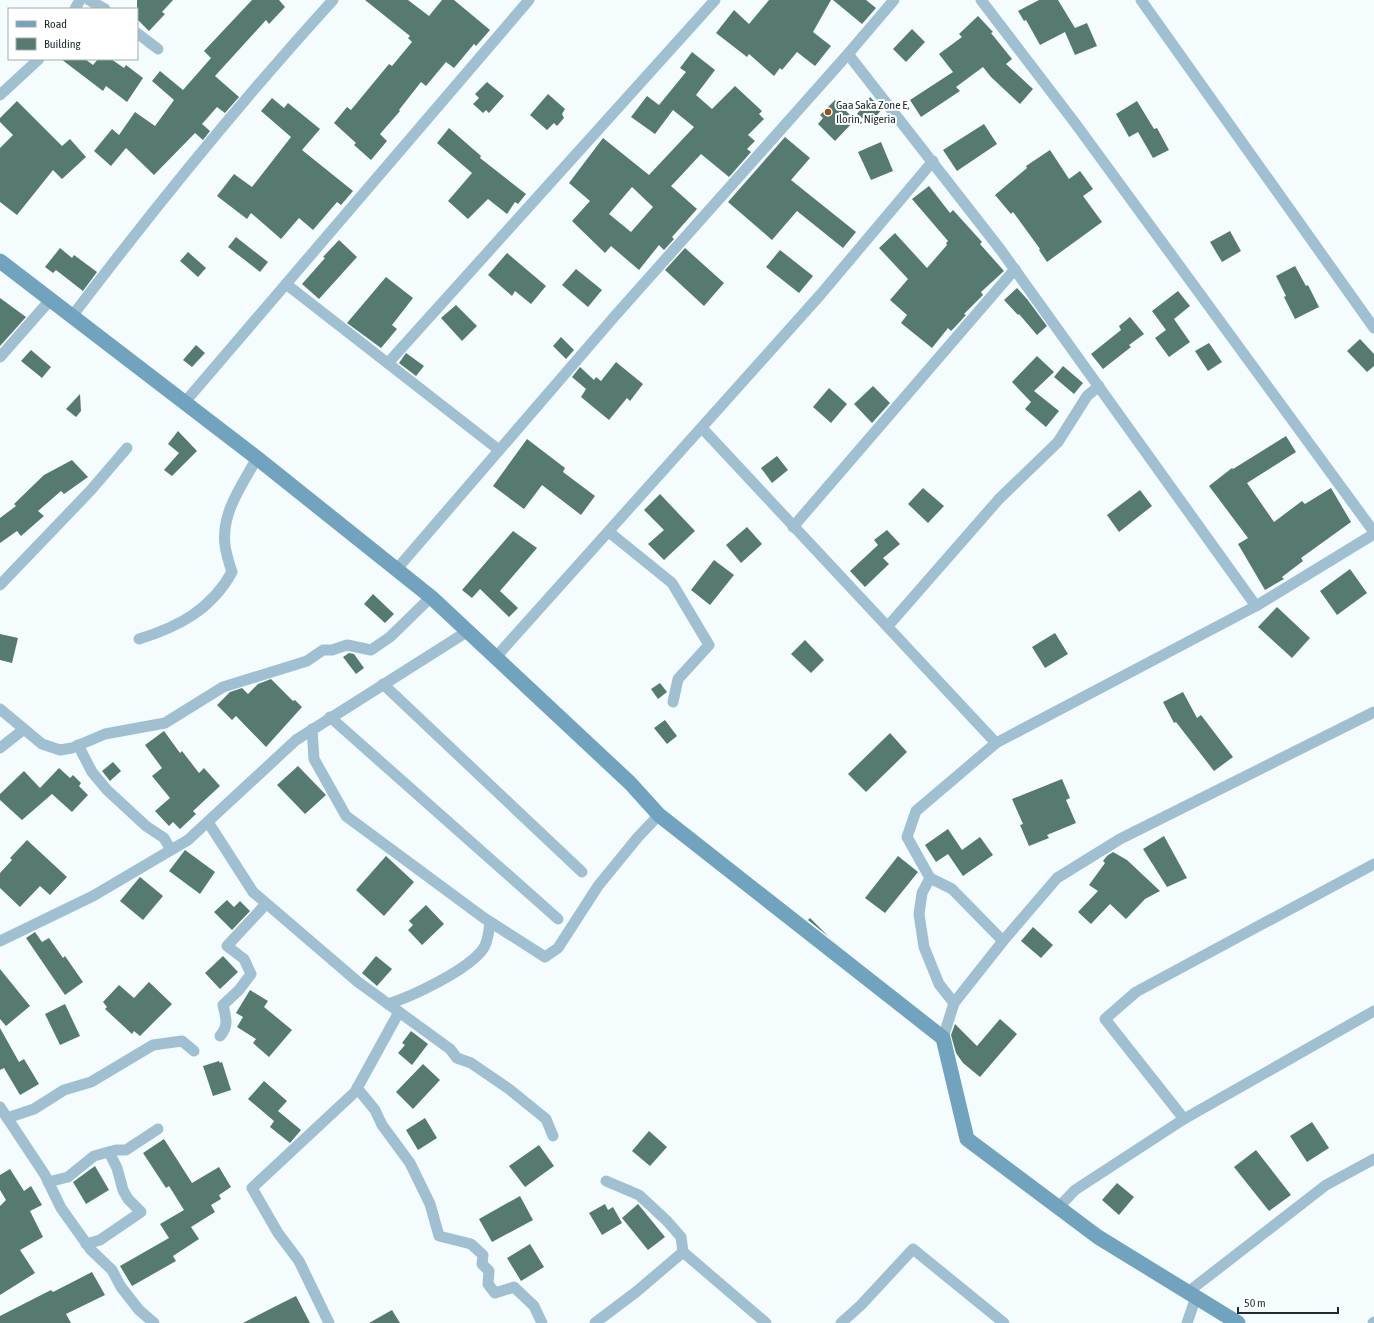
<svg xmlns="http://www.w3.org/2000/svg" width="1374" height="1323" font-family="'Asap Condensed',sans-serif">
<rect width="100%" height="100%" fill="#f4fcfd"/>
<g fill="#567a70" fill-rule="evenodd">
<polygon points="137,0 173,0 162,12 165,14 149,31 137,19"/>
<polygon points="252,0 279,0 285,7 269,24 266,20 215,76 239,97 225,113 217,107 202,124 210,131 203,140 195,133 154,175 126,148 111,166 94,151 112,129 119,135 135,112 155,126 174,100 152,81 160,71 183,90 211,58 204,51"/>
<polygon points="365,0 408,0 429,16 442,0 454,0 490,30 476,46 474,44 454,68 446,62 426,86 421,82 399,110 400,111 380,134 387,141 371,160 354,145 356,143 334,123 347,107 351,110 389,64 392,66 412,42 408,38 410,36"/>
<polygon points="769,0 831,0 813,32 831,46 815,66 797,52 782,70 780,68 774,76 749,54 747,57 716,33 734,10 749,24"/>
<polygon points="833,0 866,0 876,8 862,24"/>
<polygon points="1039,0 1058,0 1075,28 1087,23 1097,46 1075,55 1065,32 1040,45 1026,20 1024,21 1018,11"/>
<polygon points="978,16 993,32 991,33 1012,59 1006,64 1033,89 1020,104 991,77 983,67 956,87 960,91 921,117 910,100 953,72 939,54 962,37 959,34"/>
<polygon points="912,29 925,42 906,62 893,49"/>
<path d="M692 52 715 70 696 95 712 109 735 86 762 111 759 114 764 119 748 135 755 141 747 149 751 152 729 177 701 154 675 182 671 186 697 209 672 237 674 239 664 250 659 245 639 270 611 246 605 253 572 221 590 201 569 183 603 138 649 175 694 127 673 110 655 134 631 117 647 96 659 105 686 72 680 68ZM632 187 653 207 631 232 609 214Z"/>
<polygon points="61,59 85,59 93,65 98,59 111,59 124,68 126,65 143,78 127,102 106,86 103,91"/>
<polygon points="487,82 504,96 489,113 486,110 483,113 473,104 479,98 475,94"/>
<polygon points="548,94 565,109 562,114 564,118 557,126 554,123 547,130 530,115"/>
<polygon points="870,97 882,109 870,124 857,114"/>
<polygon points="272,98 284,108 288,103 320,129 302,150 353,191 341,205 337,202 313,230 299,218 281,239 251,213 247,219 217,196 234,174 252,187 291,137 261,111"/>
<polygon points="835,100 855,120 835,141 818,124 823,118 820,115"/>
<polygon points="17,101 62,146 70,139 86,157 62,179 53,170 17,215 0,202 0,148 13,135 0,122 0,118"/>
<polygon points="1137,101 1154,129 1157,128 1169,150 1153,158 1138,132 1129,137 1116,114"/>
<polygon points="984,124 997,144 957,171 943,150"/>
<polygon points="449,128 481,156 480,158 526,194 518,204 515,202 507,214 488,199 468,219 448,201 472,173 437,143"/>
<polygon points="785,137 810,158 791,180 856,232 843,248 797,211 772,240 728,202"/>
<polygon points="881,142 893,171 871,180 858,152"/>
<polygon points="1050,150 1069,179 1080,171 1093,189 1083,196 1102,222 1047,262 1039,250 1040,249 1013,212 1011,214 995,195 1027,168 1026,166"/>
<polygon points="929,186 950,213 953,210 982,242 980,244 1004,271 981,292 983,295 964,314 966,315 955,327 951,331 948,328 932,348 901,323 907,315 890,300 908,279 879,248 895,233 927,268 947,245 946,243 948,241 912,199"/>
<polygon points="1230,231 1241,251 1222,262 1210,242"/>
<polygon points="236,237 268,262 260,272 228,247"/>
<polygon points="339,240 357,257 319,299 302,284 325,258 323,257"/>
<polygon points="60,248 72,258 74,255 97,272 83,291 56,270 53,273 45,267"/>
<polygon points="685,248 724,283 704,306 665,270"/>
<polygon points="780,250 813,276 799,293 766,267"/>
<polygon points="188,252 206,268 198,277 180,261"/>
<polygon points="507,253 546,286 531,304 515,291 512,296 488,275"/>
<polygon points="1295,266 1306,286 1308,285 1319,307 1295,319 1284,297 1286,296 1276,276"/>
<polygon points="576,269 602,290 588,307 562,285"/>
<polygon points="386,277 413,298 392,325 397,329 381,348 347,323"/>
<polygon points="1017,288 1027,299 1047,326 1037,335 1019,314 1018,315 1004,300"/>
<polygon points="1178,291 1190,306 1174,319 1190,342 1169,357 1155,338 1166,330 1152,311"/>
<polygon points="0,298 26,317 0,346"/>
<polygon points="456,305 477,326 462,341 441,318"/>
<polygon points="1130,317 1144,334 1129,345 1131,347 1103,369 1091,354 1121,330 1119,326"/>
<polygon points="561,337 574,350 566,359 553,346"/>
<polygon points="1360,339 1374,354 1374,366 1367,372 1347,351"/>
<polygon points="1209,343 1222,362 1208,371 1195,351"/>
<polygon points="196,345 205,353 192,367 183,360"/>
<polygon points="31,350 51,367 42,378 21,361"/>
<polygon points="406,353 424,366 416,376 399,363"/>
<polygon points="1037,356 1054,372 1034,391 1059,411 1046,427 1025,409 1031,402 1012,382"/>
<polygon points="616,362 643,384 630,401 627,398 609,420 581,397 586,389 572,377 580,367 594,380 596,377 601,381"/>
<polygon points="1063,366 1083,383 1074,394 1054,377"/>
<polygon points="873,386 890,403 872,423 854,404"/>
<polygon points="829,388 847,404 831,423 813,407"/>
<polygon points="80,394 81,411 76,417 66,409"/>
<polygon points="178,431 197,451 172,476 164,470 179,453 168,444"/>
<polygon points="1286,436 1296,452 1247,483 1274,522 1302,501 1305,504 1331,488 1351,522 1301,558 1303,561 1282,577 1284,579 1265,590 1238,544 1248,538 1209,486 1232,468 1233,469"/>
<polygon points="527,439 565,468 563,472 595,496 581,515 542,485 524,509 493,486"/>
<polygon points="777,456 788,470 772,483 761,468"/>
<polygon points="72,460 88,477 64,494 61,491 38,511 44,516 21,536 17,531 0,543 0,518 16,506 14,504 44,475"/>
<polygon points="923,488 944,506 928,523 908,504"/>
<polygon points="1140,490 1152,506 1119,532 1107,515"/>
<polygon points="660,494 695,531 664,560 648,544 664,530 644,510"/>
<polygon points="747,527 762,544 741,563 726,545"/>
<polygon points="887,530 900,544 883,558 889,564 865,587 850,571 878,545 874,540"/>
<polygon points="513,531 537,548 500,591 518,608 509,617 480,589 472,598 462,590"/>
<polygon points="714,560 734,575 710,605 691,590"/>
<polygon points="1350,569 1367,593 1337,615 1320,591"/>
<polygon points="373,594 394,614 385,623 364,604"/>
<polygon points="1277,607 1310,638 1292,658 1258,627"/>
<polygon points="1055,633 1068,654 1045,668 1032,647"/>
<polygon points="0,634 18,638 12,663 0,660"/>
<polygon points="805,640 824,660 811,673 791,654"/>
<polygon points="349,653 354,654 364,668 356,674 343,657"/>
<polygon points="271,679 293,701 295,700 302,707 266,747 236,716 232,720 217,705 230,692 242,688 248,694 258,684"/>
<polygon points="660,683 667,692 658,699 651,689"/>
<polygon points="1183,692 1197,718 1201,715 1233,757 1214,771 1176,722 1174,723 1163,702"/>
<polygon points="665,720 677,736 667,744 654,728"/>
<polygon points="164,731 180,753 182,751 199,773 204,768 220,786 193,811 196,814 180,829 173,822 169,826 155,811 170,798 152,776 162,768 145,745"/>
<polygon points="890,733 907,752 866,792 848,774"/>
<polygon points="113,762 121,771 110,781 102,771"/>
<polygon points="298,766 326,795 305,814 277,785"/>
<polygon points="59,768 70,778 73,775 81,783 79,786 88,795 72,812 52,794 22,820 0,800 0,794 24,771 40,788"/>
<polygon points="1062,779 1070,798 1066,800 1076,823 1047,835 1049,838 1029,846 1020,825 1023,824 1012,799"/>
<polygon points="948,829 962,850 980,837 993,855 963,876 948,854 936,862 925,845"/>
<polygon points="1164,836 1187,878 1167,887 1143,849"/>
<polygon points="27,840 67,877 50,895 40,886 20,907 0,888 0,873 12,860 10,858"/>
<polygon points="185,850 215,872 200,894 169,871"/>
<polygon points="1113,852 1127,860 1160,891 1145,899 1126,919 1110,904 1091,924 1078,912 1098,891 1089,885 1105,863 1103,861 1107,856"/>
<polygon points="386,856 414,882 384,916 356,890"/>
<polygon points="898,856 918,872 885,913 865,898"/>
<polygon points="140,877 163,896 143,920 120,901"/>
<polygon points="227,900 234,907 240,901 250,911 232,930 214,912"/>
<polygon points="426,905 444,924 422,945 408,930 413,925 409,921"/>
<polygon points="810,918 829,937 849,953 808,920"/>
<polygon points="1033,927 1053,945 1041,958 1021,941"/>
<polygon points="35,932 42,942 49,938 63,958 65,956 83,982 65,995 26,938"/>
<polygon points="223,956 238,972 220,989 205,973"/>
<polygon points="376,956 392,969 377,986 362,973"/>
<polygon points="0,969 30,1006 6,1026 0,1019"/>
<polygon points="149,982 172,1004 140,1036 134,1031 132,1034 105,1009 107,1007 103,1002 119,985 134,998"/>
<polygon points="250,990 268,1001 264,1007 292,1030 269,1057 253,1043 256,1039 237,1027 243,1017 236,1013"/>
<polygon points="65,1004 80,1036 60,1045 45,1014"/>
<polygon points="1000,1019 1017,1034 980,1077 963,1063 956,1053 951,1035 955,1024 977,1046"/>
<polygon points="0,1028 19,1062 24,1059 39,1084 20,1095 4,1068 0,1070"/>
<polygon points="411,1031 428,1044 412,1065 398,1053 405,1045 402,1043"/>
<polygon points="219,1061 220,1063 222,1062 231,1090 213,1096 203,1066"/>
<polygon points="423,1064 440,1080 413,1109 396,1092"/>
<polygon points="264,1081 287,1101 278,1111 301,1130 290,1143 270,1127 274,1121 248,1099"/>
<polygon points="425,1118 437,1138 418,1150 406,1130"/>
<polygon points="1312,1122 1329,1148 1307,1162 1290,1136"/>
<polygon points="649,1131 667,1147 650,1166 632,1151"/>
<polygon points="164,1139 192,1183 219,1167 231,1187 219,1195 221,1199 211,1205 215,1212 191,1227 199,1239 173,1256 176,1261 132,1286 120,1266 169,1238 160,1224 184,1210 169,1186 166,1188 143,1153"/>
<polygon points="539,1145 554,1166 525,1187 509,1166"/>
<polygon points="1256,1150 1291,1195 1269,1211 1234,1167"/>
<polygon points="95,1166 109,1190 86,1204 73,1182"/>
<polygon points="10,1169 24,1191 31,1186 42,1205 30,1211 43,1237 20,1250 35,1273 0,1295 0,1206 6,1200 0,1190 0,1175"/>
<polygon points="1117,1183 1134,1197 1119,1215 1102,1200"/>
<polygon points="520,1196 533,1220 492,1242 479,1219"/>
<polygon points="605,1204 608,1210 613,1207 622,1223 602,1235 589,1213"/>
<polygon points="638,1204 665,1237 648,1250 622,1218"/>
<polygon points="530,1244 544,1267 521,1281 507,1258"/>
<polygon points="92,1272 105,1295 66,1314 71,1323 0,1323 0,1316 51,1290 53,1292"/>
<polygon points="296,1296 310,1323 243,1323 276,1306"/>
<polygon points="392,1310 400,1323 369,1323"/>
</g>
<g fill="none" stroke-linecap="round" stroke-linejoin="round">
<g stroke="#a0c0d2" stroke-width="11">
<polyline points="89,0 105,9"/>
<polyline points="981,0 1075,123 1374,532"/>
<polyline points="1141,0 1374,328"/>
<polyline points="75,9 80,0"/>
<polyline points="137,33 158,49"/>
<polyline points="848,54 1000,249 1256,606 1374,534"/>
<polyline points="0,95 39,59"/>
<polyline points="286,284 499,450"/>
<path d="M73 315C155 207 241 101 333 0"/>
<polyline points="0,357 51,299"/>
<polyline points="388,363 715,0"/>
<polyline points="185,402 529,0"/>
<polyline points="702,428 996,743 1256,606"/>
<polyline points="793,527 1015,269"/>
<polyline points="609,532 672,583 709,645 678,679 673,702"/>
<polyline points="396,570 614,317 848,54 894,0"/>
<polyline points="0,585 91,490 127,448"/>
<polyline points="888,626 999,499 1058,442 1087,396 1099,386"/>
<path d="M139 639C178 627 211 610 232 572 229 563 226 554 225 545 221 513 242 485 257 458"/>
<polyline points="496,657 821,294 933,161"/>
<polyline points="383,684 582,872"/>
<polyline points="0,709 42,744 60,750 72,748 105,734 165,723 223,687 307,661 323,650 332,650 347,645 371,650 390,637 431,597"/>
<polyline points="330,717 558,919"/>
<polyline points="312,729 314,759 346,816 484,918 545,957 558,948 598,886 638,837 659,815"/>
<polyline points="78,745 92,772 107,790 146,826 164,838 171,850"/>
<polyline points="0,748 23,730"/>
<polyline points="208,822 253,892 358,982 450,1049 457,1058 471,1063 509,1089 546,1119 553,1136"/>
<polyline points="930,878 952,889 1003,941"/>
<polyline points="0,941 93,896 188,840 296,740 468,631"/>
<polyline points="954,1003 939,984 924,947 919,914 922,893 930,878 907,837 916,811 996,743"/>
<path d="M388 1004C413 996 468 970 483 949 488 943 489 930 490 922"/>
<path d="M220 1036C229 1026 226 1018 223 1005L239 990 251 974 244 959 227 946 266 904"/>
<polyline points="943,1038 954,1003 1003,941 1057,878 1120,839 1374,712"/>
<polyline points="357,1088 375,1110 382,1125 410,1163 430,1204 439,1236 471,1244 483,1255 482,1264 489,1271 488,1284 495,1293 514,1287 534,1306 542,1323"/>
<polyline points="0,1107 45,1175 61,1208 91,1250 112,1270 121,1287 139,1310 154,1323"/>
<polyline points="7,1118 34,1109 64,1090 91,1082 153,1045 182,1041 194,1051"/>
<polyline points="1184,1119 1105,1019 1136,992 1374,864"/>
<polyline points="606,1181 639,1195 667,1221 681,1237 683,1252"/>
<polyline points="48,1182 68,1177 94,1156 116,1150 126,1150 158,1129"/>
<polyline points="1058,1208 1075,1190 1184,1119 1374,1011"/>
<polyline points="86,1244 100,1240 141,1212 128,1199 123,1190 117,1168 109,1152"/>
<polyline points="1188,1292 1326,1185 1374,1159"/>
<polyline points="329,1323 299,1261 278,1233 252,1188 355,1092 399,1012"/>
<polyline points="595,1323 636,1292 683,1252 766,1323"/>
<polyline points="841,1323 861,1305 913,1249 1004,1323"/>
<polyline points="1187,1323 1196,1297"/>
<polyline points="1373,1323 1374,1322"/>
</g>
<polyline stroke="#71a3be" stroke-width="15" points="0,261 257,458 431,597 630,783 659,815 943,1038 967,1139 1098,1237 1238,1323"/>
</g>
<circle fill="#915515" stroke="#fff" stroke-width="1.5" cx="828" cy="112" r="4"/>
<g text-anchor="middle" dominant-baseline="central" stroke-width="4" stroke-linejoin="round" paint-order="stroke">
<g font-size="12" fill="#1c2d2f" stroke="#fff" text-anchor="start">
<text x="836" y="105">Gaa Saka Zone E,<tspan x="836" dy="14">Ilorin, Nigeria</tspan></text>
</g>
</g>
<rect x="8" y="8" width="130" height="52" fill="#ffffff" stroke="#a4abac"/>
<rect x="16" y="21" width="20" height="6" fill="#71a3be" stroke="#a4abac"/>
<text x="44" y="28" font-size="12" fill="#1c2d2f">Road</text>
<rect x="16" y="38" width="20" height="12" fill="#567a70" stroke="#a4abac"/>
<text x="44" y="48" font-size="12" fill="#1c2d2f">Building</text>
<path d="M1238 1307v6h100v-6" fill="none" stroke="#1c2d2f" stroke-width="2"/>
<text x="1244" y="1307" font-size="12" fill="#1c2d2f" stroke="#ffffff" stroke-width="3" paint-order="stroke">50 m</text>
</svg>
